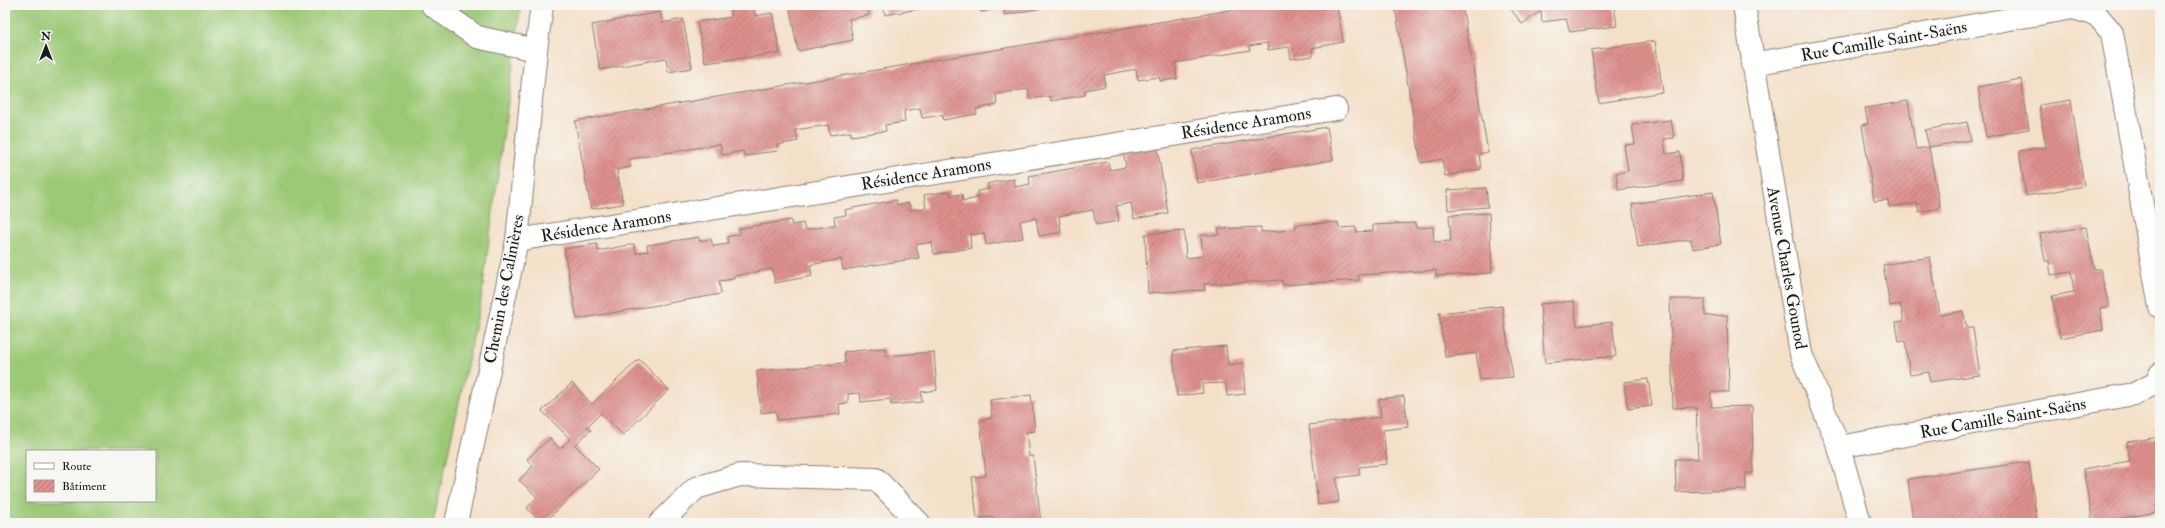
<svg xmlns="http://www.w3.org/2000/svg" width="2165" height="528" font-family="'IM FELL Double Pica',serif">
<defs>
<pattern id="building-hatch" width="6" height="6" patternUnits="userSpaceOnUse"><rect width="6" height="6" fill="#de918d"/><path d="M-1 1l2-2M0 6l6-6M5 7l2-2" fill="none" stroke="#b37672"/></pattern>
</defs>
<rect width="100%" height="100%" fill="#f6f6f2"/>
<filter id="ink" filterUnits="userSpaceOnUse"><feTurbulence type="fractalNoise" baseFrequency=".025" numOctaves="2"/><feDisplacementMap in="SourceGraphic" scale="8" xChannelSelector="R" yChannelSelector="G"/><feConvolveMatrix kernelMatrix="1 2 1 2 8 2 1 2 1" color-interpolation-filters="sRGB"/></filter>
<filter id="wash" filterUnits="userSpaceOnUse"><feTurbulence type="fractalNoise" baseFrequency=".012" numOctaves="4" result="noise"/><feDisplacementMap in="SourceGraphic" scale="16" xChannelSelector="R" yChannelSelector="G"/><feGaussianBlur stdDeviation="0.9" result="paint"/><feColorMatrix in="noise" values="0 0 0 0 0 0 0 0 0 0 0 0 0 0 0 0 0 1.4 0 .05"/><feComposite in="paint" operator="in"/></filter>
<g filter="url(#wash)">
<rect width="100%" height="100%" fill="#f4e0c8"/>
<path fill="#9cc976" stroke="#5c7249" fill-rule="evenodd" d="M5 5H521L481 300 433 523H5ZM27 451H155V501H27Z"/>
<g id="blocks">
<g fill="url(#building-hatch)">
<polygon points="729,5 753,5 755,16 772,13 780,53 705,63 697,22 731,17"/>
<polygon points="789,5 867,5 869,15 849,19 853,40 798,51"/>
<polygon points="883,5 935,5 935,6 885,15"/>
<polygon points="980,5 1041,5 1042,8 1005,15 1003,8 981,12"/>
<polygon points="1260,5 1282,5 1283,11 1320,5 1322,9 1337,6 1343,42 1312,48 1313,56 1291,59 1289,47 1268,50 1267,43 1249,46 1250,50 1175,63 1177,79 1160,81 1159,77 1138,80 1136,69 1104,75 1105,86 1085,90 1085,95 1051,101 1050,96 1030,99 1028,89 996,94 997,105 976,109 977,114 943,120 942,115 922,118 920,108 904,111 905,122 885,125 886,131 851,136 851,132 830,135 828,125 795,130 798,141 777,145 778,151 761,153 744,156 743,151 722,155 720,144 629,159 631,167 617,170 623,204 591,209 575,121"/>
<polygon points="1408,5 1462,5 1488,152 1479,154 1481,169 1445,176 1442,159 1421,163 1395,7"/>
<polygon points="1508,5 1614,5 1617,26 1570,32 1566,19 1542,22 1541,11 1522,24"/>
<polygon points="660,12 662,23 683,19 692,68 668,72 666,58 600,70 592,25"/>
<polygon points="1655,41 1663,92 1599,103 1591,50"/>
<polygon points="2021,79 2029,129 1986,137 1978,87"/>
<polygon points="2071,100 2084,186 2026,196 2019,151 2046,147 2039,105"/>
<polygon points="1908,101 1916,149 1929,147 1940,208 1919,212 1917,203 1889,207 1888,200 1874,201 1862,125 1868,124 1865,108"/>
<polygon points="1671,120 1674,138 1664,139 1666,154 1680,152 1683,181 1618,190 1616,173 1628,171 1624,145 1635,144 1632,125"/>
<polygon points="1967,122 1971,140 1929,147 1925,130"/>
<polygon points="1327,127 1333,160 1197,183 1192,150"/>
<polygon points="1157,146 1168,213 1134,219 1131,203 1116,206 1119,221 1096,225 1093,210 1059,216 1061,232 1039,236 1036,218 1020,221 1023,238 986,245 984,233 970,235 971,248 934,254 932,242 916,245 919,258 843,270 841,259 826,262 810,265 812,276 775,283 772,269 734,276 734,279 719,281 721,294 577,319 564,249 597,244 598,251 634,244 636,253 648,251 647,245 699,237 699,241 711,239 713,246 728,244 727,237 740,234 739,229 747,227 791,220 792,225 803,223 805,230 835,225 834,217 846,215 845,210 853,208 896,200 897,205 909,203 910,210 926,208 924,195 950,191 950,196 962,194 963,201 978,198 977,191 989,189 987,184 995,182 1014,179 1015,187 1030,184 1029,176 1108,162 1110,170 1126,167 1123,152"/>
<polygon points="1486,188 1488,207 1448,210 1447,190"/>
<polygon points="1713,192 1721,244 1693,249 1691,239 1638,247 1632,204"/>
<polygon points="1489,213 1492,273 1436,276 1436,270 1358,275 1359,280 1282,285 1282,280 1231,283 1204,284 1205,290 1148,293 1145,234 1184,231 1186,258 1203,256 1201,235 1219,235 1218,229 1261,227 1261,232 1279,231 1296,230 1295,225 1338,222 1339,228 1356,227 1356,232 1373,231 1373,225 1415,223 1416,228 1433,227 1434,242 1451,241 1449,215"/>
<polygon points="2086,227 2094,269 2100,269 2109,306 2100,308 2103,330 2060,338 2052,296 2074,292 2071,272 2051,275 2049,261 2045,261 2040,234"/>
<polygon points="1930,257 1940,315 1963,311 1967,328 1973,328 1980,375 1930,382 1929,372 1910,375 1905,341 1899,342 1896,322 1904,321 1900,304 1890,306 1883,265"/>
<polygon points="1670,299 1705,299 1705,316 1727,315 1729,392 1711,392 1711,407 1752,406 1753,473 1746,473 1746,490 1676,492 1675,459 1698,459 1696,407 1673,408"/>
<polygon points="1574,301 1577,326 1612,322 1616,356 1545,363 1540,304"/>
<polygon points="1502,306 1513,377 1480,380 1476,353 1445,357 1439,313"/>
<polygon points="1226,346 1228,365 1243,363 1245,394 1227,396 1226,383 1202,384 1203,393 1177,396 1173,351"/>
<polygon points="885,348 886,356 934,352 937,390 921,392 922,402 891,405 890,399 861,402 860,393 848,394 848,403 839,404 840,414 777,420 776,411 761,413 757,371 845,363 844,352"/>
<polygon points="639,359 669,390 623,435 601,413 587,427 591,430 575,445 599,469 544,523 541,523 527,508 537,497 519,480 533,466 527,459 550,438 560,449 570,439 542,411 572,383 592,404"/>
<polygon points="1648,379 1652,406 1628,409 1624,382"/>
<polygon points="1031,395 1035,431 1026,432 1029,456 1033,456 1041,523 994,523 993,517 977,518 972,477 986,476 980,420 992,418 990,400"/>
<polygon points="1404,396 1408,427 1383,430 1387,464 1359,467 1360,475 1336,478 1339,502 1318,505 1309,425 1381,417 1379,399"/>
<polygon points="2160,437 2160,504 2156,505 2157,512 2093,523 2083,469 2130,461 2127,442"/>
<polygon points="2029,462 2037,522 1913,523 1908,479"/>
</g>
</g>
</g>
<g filter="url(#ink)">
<use href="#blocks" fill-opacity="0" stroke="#887e72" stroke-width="1"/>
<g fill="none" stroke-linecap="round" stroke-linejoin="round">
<g stroke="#887e72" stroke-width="24">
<g id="minor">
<polyline points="432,5 477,37 536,50"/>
<polyline points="1744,5 1801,354 1839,447 1860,523"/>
<polyline points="1752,64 2073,8 2097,15 2112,33 2160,307"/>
<polyline points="517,240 1336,109"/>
<polyline points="1839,447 2134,394 2156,383 2160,374"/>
<polyline points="456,523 517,240 536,50 542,5"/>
<polyline points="660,523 696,488 740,475 876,479 919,523"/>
</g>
</g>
<polyline stroke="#887e72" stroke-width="2.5" stroke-dasharray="3 3" stroke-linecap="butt" points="487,520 496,523"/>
<use href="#minor" stroke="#fff" stroke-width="22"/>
</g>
</g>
<g text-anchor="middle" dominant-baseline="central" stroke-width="3" stroke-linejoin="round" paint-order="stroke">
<g font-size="17" fill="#1c1c1c" stroke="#f6f6f2">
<text transform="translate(1884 41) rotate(-10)">Rue Camille Saint-Saëns</text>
<text transform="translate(1246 123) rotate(-9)">Résidence Aramons</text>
<text transform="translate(926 174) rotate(-9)">Résidence Aramons</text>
<text transform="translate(606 226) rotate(-9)">Résidence Aramons</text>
<text transform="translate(1787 268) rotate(80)">Avenue Charles Gounod</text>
<text transform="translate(504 289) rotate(-79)">Chemin des Calinières</text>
<text transform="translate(2003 418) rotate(-10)">Rue Camille Saint-Saëns</text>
</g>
</g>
<rect width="2165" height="528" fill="none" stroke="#f6f6f2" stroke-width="20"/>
<rect x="26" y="450" width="130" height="52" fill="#f6f6f2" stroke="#9f9f9c"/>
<rect x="34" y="463" width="20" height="6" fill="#ffffff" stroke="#9f9f9c"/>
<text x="62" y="470" font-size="12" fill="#1c1c1c">Route</text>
<rect x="34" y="480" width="20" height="12" fill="url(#building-hatch)" stroke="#9f9f9c"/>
<text x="62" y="490" font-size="12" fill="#1c1c1c">Bâtiment</text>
<g transform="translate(46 46)" stroke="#f6f6f2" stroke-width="3" paint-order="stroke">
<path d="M0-3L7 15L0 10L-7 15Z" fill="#1c1c1c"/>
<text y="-6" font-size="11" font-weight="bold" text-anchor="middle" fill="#1c1c1c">N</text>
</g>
</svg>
